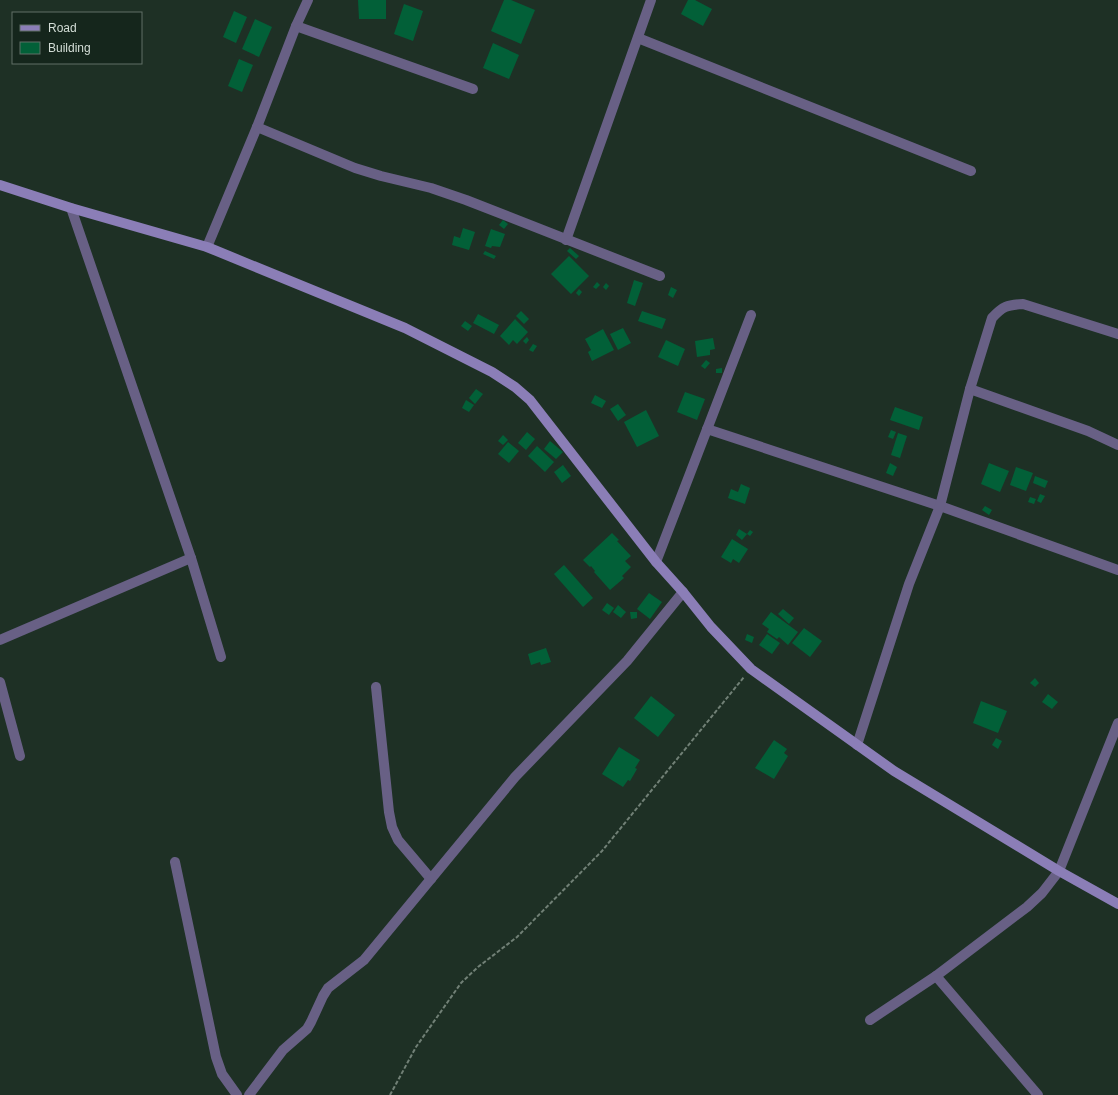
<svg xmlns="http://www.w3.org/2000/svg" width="1118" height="1095" font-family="Arial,sans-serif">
<rect width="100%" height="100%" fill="#1e3025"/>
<g fill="#026038">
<polygon points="358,0 386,0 386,19 359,19"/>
<polygon points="504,0 511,0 535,10 521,44 491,31"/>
<polygon points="688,0 695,0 712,9 703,26 681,14"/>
<polygon points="404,4 423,11 413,41 394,34"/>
<polygon points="234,11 247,17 236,43 223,37"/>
<polygon points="255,19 272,27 259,57 242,49"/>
<polygon points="493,43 519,55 509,79 483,68"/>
<polygon points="239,59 253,65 242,92 228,86"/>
<polygon points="503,220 508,224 504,229 499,225"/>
<polygon points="463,228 475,232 469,250 452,245 454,236 460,238"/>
<polygon points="491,229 505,234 500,247 492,246 491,248 485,246"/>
<polygon points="570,248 579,256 576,259 567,251"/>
<polygon points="485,251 496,256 494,259 483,254"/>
<polygon points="569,256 589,276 571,294 551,274"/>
<polygon points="634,280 643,283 635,306 627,303"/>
<polygon points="597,282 600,285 596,289 593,287"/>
<polygon points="606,283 609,286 606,290 603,287"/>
<polygon points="671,287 677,290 673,298 668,295"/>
<polygon points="579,289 582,292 579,296 576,293"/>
<polygon points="521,311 529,319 524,324 516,316"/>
<polygon points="642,311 666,319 662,329 638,321"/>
<polygon points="478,314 499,325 494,334 473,323"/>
<polygon points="515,319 528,332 517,344 513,340 509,345 500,336"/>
<polygon points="465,321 472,326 468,331 461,326"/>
<polygon points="623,328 631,343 618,350 610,334"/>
<polygon points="603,329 614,350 592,361 588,352 591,350 585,339"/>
<polygon points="527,337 529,340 526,344 523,341"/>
<polygon points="713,338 715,349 710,350 710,355 697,357 695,341"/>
<polygon points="666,340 685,349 678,366 658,357"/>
<polygon points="533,344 537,346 533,352 529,350"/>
<polygon points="706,360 710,363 705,369 701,366"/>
<polygon points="722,368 722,373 716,373 716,369"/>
<polygon points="476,389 483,394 475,404 469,398"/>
<polygon points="685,392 705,399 697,420 677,412"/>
<polygon points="595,395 606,401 602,408 591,403"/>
<polygon points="466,400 474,405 469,412 462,408"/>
<polygon points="618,404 626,415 618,421 610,409"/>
<polygon points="895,407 923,417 919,430 890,420"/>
<polygon points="646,410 659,436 637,447 624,422"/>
<polygon points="891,430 896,432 893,439 888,437"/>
<polygon points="527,432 535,439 526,450 518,443"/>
<polygon points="898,433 907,436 900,458 891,455"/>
<polygon points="503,435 508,440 503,445 498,441"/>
<polygon points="550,441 563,452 556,459 544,449"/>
<polygon points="508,442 519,451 509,463 498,454"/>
<polygon points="537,446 554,462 545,472 528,456"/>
<polygon points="890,463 897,467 893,476 886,473"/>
<polygon points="989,463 1009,471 1000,492 981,484"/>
<polygon points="563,465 571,476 562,483 554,472"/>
<polygon points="1016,467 1033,473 1026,491 1010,485"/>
<polygon points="1035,476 1048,481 1045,488 1033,483"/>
<polygon points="741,484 750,488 745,504 728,498 731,489 738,492"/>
<polygon points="1040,494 1045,496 1041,503 1037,501"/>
<polygon points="1030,497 1036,499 1034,504 1028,502"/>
<polygon points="985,506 992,510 989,515 982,510"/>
<polygon points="739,529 747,534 742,540 736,535"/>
<polygon points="750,530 753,532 750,536 747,534"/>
<polygon points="612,533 619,540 617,541 631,556 625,561 631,567 622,576 624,578 610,590 594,572 595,571 591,566 590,567 583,560"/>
<polygon points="732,539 748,549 739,563 733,559 731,563 721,557"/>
<polygon points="564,565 593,598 583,607 554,574"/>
<polygon points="649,593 662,602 650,619 637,609"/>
<polygon points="607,603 614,608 609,615 602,610"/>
<polygon points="618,605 626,612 621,618 613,612"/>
<polygon points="783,609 794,618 789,624 778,614"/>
<polygon points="630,612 637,612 637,618 631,619"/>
<polygon points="771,612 798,632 788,645 779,637 777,639 767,632 769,629 762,624"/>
<polygon points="804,628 822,641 810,657 792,643"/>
<polygon points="747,634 754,637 752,643 745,640"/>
<polygon points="767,634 780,643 772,654 759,645"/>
<polygon points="546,648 551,662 541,665 540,662 531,665 528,654"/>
<polygon points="1035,678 1039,683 1035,687 1030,683"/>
<polygon points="1048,694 1058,702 1052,709 1042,702"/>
<polygon points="651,696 675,715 658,737 634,718"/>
<polygon points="981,701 1007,711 998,733 973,723"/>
<polygon points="996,738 1002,741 998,749 992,745"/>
<polygon points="774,740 787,749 784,753 788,756 774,779 755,768"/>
<polygon points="619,747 640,760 635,768 637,769 630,781 628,780 623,787 602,774"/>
</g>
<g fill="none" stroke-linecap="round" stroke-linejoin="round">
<polyline stroke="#718076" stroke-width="2" stroke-dasharray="4 2" stroke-linecap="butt" points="390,1095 416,1047 461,983 478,967 517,937 602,851 744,677"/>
<g stroke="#686085" stroke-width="10">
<polyline points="296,26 473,89"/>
<polyline points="638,38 971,171"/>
<polyline points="257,127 355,168 381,176 431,188 466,200 660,276"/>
<polyline points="71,208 191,558 221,657"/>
<polyline points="566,240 651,0"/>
<polyline points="207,247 257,127 296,26 308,0"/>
<polyline points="970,389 1088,431 1118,445"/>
<polyline points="707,429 940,506 1118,570"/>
<polyline points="656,562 751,315"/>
<polyline points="0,640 191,558"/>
<polyline points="0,682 20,756"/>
<polyline points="376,687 389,812 392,827 398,840 431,879"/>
<path d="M857 745 909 584 940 506 970 389 992 318C1003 306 1007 305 1023 304L1118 334"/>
<polyline points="175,862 216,1057 222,1074 237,1095"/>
<polyline points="936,976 1038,1095"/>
<polyline points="870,1020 936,976 1027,907 1042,893 1059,871 1118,723"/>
<polyline points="249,1095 283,1050 307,1029 311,1022 323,996 328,988 364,960 515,777 627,661 683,592"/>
</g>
<polyline stroke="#8b7eb7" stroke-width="10" points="0,185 71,208 207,247 405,328 492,372 515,387 530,400 656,562 683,592 711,627 751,669 894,771 1059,871 1118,904"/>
</g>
<rect x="12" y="12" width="130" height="52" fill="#15261c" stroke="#616f66"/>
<rect x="20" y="25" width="20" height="6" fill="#8b7eb7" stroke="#616f66"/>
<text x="48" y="32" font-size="12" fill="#d3ddd6">Road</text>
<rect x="20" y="42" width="20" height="12" fill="#026038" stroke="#616f66"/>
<text x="48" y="52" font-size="12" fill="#d3ddd6">Building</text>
</svg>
